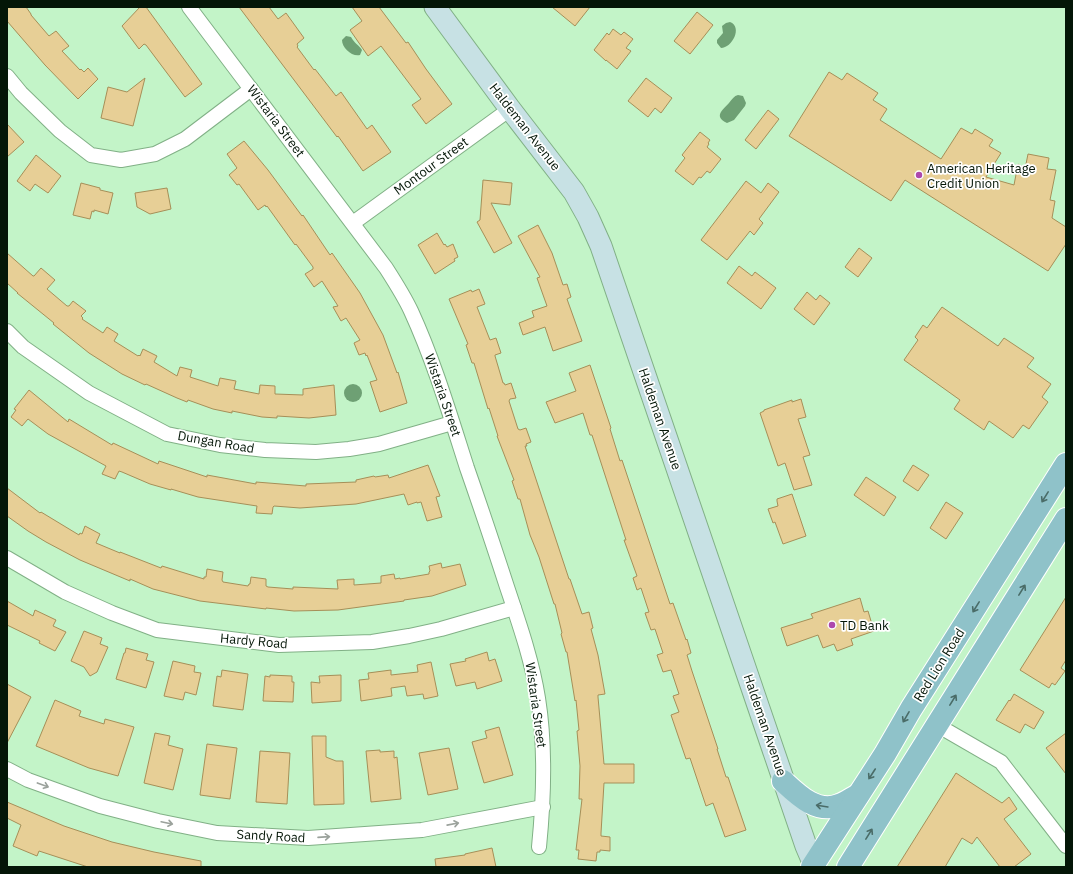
<svg xmlns="http://www.w3.org/2000/svg" width="1073" height="874" font-family="'IBM Plex Sans',sans-serif">
<rect width="100%" height="100%" fill="#c3f4c8"/>
<g fill="#6ea074">
<path d="M730 22C743 27 732 48 721 48L717 43V40L723 33 722 26 726 23Z"/>
<path d="M346 36 351 37C354 43 359 45 362 50L360 55C352 57 342 48 342 40Z"/>
<path d="M738 95 743 96 746 103 745 106 734 120 727 123C713 116 723 110 729 103 732 99 734 96 738 95Z"/>
<circle cx="353" cy="393" r="9"/>
</g>
<g fill="#e7cf96" stroke="#a68f58">
<polygon points="7,7 26,7 31,14 31,15 49,36 56,31 69,46 62,51 80,70 81,69 84,72 88,68 98,79 78,99 45,65 7,21"/>
<polygon points="140,7 146,7 202,84 185,97 146,45 144,44 139,49 122,26"/>
<polygon points="239,7 269,7 278,19 286,13 304,38 297,44 298,46 297,47 314,70 315,69 336,96 341,92 367,129 372,125 391,152 363,171 338,136 337,137"/>
<polygon points="352,7 379,7 406,43 408,42 426,69 452,104 426,124 412,105 421,99 381,46 368,56 350,30 362,21"/>
<polygon points="552,7 590,7 575,26"/>
<polygon points="697,12 713,25 690,54 674,41"/>
<polygon points="613,29 621,35 624,32 633,39 626,48 631,51 617,69 606,60 606,61 594,50 607,33 609,35"/>
<polygon points="829,72 842,80 847,73 878,93 873,100 887,109 880,120 941,159 961,128 972,134 975,129 993,140 989,146 1001,153 986,177 1014,185 1018,164 1025,169 1028,154 1049,158 1047,169 1056,170 1050,200 1055,201 1052,218 1066,227 1066,244 1048,271 905,180 891,201 789,136"/>
<polygon points="145,78 133,126 101,118 108,87 127,92"/>
<polygon points="646,78 672,98 661,113 655,108 648,117 628,101"/>
<polygon points="768,110 779,119 756,149 745,140"/>
<polygon points="7,124 24,142 7,157"/>
<polygon points="700,132 710,140 708,143 709,144 707,147 721,159 710,173 707,171 701,178 699,177 693,185 675,171 685,158 682,155"/>
<polygon points="244,141 268,170 302,216 303,215 330,255 332,253 360,293 383,335 397,373 398,372 407,403 380,412 370,382 377,380 367,355 366,356 365,353 359,355 354,343 360,340 346,318 341,321 333,307 338,306 322,281 314,287 305,274 313,269 313,267 296,244 295,245 267,206 266,207 265,205 258,210 239,184 237,185 229,175 237,168 227,154"/>
<polygon points="36,155 61,176 48,193 35,184 30,191 17,181"/>
<polygon points="483,180 512,183 510,205 491,203 512,243 494,253 477,222 480,220"/>
<polygon points="746,181 761,193 768,183 779,192 759,219 763,223 754,235 750,231 727,260 701,240"/>
<polygon points="81,183 100,188 100,190 113,193 108,214 94,210 94,212 92,211 90,219 73,215"/>
<polygon points="167,188 171,209 150,214 137,207 135,193"/>
<polygon points="538,225 552,253 563,285 567,284 571,297 567,299 582,341 553,351 545,327 523,335 519,323 534,317 532,311 547,306 537,278 540,277 518,236"/>
<polygon points="437,233 444,245 445,244 447,247 453,244 458,257 454,259 455,261 435,274 418,245"/>
<polygon points="859,248 872,258 858,277 845,267"/>
<polygon points="7,253 33,276 34,276 41,268 55,280 47,289 67,306 69,306 73,301 86,311 81,316 83,318 82,319 103,333 107,327 118,334 114,341 138,356 139,355 140,356 143,349 157,356 154,362 177,376 180,367 192,370 190,377 218,386 220,378 236,381 234,389 259,394 260,385 275,386 275,394 303,395 303,389 334,385 336,415 309,418 277,416 277,418 262,417 232,411 232,413 213,409 188,400 187,402 177,398 146,384 145,385 122,374 89,353 53,324 54,323 17,293 18,293 7,283"/>
<polygon points="739,266 752,276 755,272 776,288 761,309 727,283"/>
<polygon points="479,289 485,304 477,307 490,340 496,338 501,353 495,355 495,356 503,383 504,383 505,385 511,383 516,398 510,399 509,401 518,429 520,430 526,428 531,442 526,444 527,446 525,446 569,579 570,579 582,614 589,612 593,628 591,629 598,655 605,694 598,695 598,697 604,764 634,764 634,783 604,783 601,833 601,836 610,837 610,851 600,850 600,852 597,852 596,861 578,859 579,850 576,850 582,799 579,799 580,766 577,731 579,730 576,700 575,701 567,652 566,652 561,634 562,633 555,604 554,604 539,557 530,535 520,499 518,499 512,481 514,480 497,436 498,436 489,408 488,409 474,363 472,363 466,345 468,344 449,299 471,290 472,292"/>
<polygon points="807,292 816,300 820,295 830,303 814,325 794,309"/>
<polygon points="942,307 998,346 1004,338 1034,358 1027,367 1051,384 1042,397 1048,402 1029,429 1023,425 1013,438 989,421 984,430 954,409 960,400 904,360 918,340 915,337 923,325 927,328"/>
<polygon points="590,365 611,428 610,429 620,461 622,460 670,604 673,603 686,640 687,639 691,653 687,655 692,671 718,749 717,749 726,777 728,777 746,830 725,837 713,803 706,806 690,758 686,759 671,715 679,712 673,696 679,694 671,670 663,672 657,655 663,653 655,629 651,630 645,613 649,612 641,588 637,590 633,578 637,576 624,540 626,540 592,435 590,435 583,413 555,423 546,402 576,391 569,373"/>
<polygon points="29,390 68,422 69,419 112,445 113,443 158,464 159,461 207,477 207,475 256,484 256,482 306,486 306,484 356,482 356,480 374,476 375,477 388,475 389,478 428,465 440,496 436,497 442,517 427,521 421,502 417,503 417,502 408,505 404,494 356,504 300,508 274,506 273,507 272,514 256,513 257,506 198,497 171,489 171,490 150,484 122,472 119,471 115,479 102,474 106,466 48,434 28,419 22,426 11,417 16,410 14,409"/>
<polygon points="801,399 806,417 798,419 810,455 803,457 812,485 794,490 785,463 778,466 760,413 764,411 764,410 792,400 792,402"/>
<polygon points="913,465 929,475 918,491 903,481"/>
<polygon points="866,477 896,497 884,516 854,495"/>
<polygon points="7,488 40,513 41,512 79,535 80,533 82,534 85,526 100,534 96,543 120,553 120,552 161,568 162,566 204,579 204,577 206,577 207,569 223,572 222,580 223,582 248,586 249,584 250,584 251,577 266,579 266,586 268,587 293,589 293,587 338,589 337,580 354,579 354,585 381,583 381,576 394,574 395,579 400,578 400,579 429,574 429,572 430,571 429,566 441,563 442,568 460,564 466,585 432,596 404,600 404,601 338,610 294,611 266,608 266,609 200,601 153,589 130,579 130,581 80,560 46,542 28,531 7,516"/>
<polygon points="792,494 806,536 783,544 775,522 773,523 768,509 778,506 777,501 777,499"/>
<polygon points="946,502 963,513 946,539 930,528"/>
<polygon points="1066,597 1066,660 1061,668 1065,671 1055,685 1052,683 1049,688 1020,670"/>
<polygon points="860,598 864,612 868,611 874,631 851,639 853,645 837,651 834,644 823,648 818,635 787,646 781,628 813,618 811,614"/>
<polygon points="7,601 33,616 35,610 56,620 53,626 66,632 55,651 39,643 40,641 7,625"/>
<polygon points="84,631 102,638 100,644 108,647 97,672 90,676 84,667 71,661"/>
<polygon points="126,648 148,654 146,660 154,662 146,688 116,679 124,653 125,653"/>
<polygon points="487,652 489,661 495,659 502,681 477,689 475,682 456,686 450,664 466,661 465,659"/>
<polygon points="173,661 195,666 194,672 201,673 196,695 185,692 183,700 164,696"/>
<polygon points="431,662 438,696 424,699 423,694 407,696 405,686 391,688 392,696 361,701 359,680 369,679 368,673 391,670 391,675 418,672 417,665"/>
<polygon points="222,670 248,674 243,710 213,706 217,676 221,677"/>
<polygon points="270,675 292,676 292,682 294,682 293,702 263,701 265,676 270,677"/>
<polygon points="341,675 341,701 312,703 311,682 320,683 319,676"/>
<polygon points="7,684 31,697 7,743"/>
<polygon points="1014,694 1044,712 1034,729 1025,724 1020,733 996,720 1009,700 1010,701"/>
<polygon points="55,700 81,711 79,716 104,724 105,719 134,727 118,776 89,768 36,746"/>
<polygon points="499,727 513,775 484,783 472,742 487,738 485,731"/>
<polygon points="155,733 170,736 168,745 183,749 173,790 144,783"/>
<polygon points="1066,733 1066,774 1046,748"/>
<polygon points="312,736 326,736 326,757 336,761 343,761 344,804 314,805"/>
<polygon points="207,744 237,748 230,799 200,795"/>
<polygon points="449,748 458,789 428,795 419,753"/>
<polygon points="380,750 380,752 394,751 394,758 397,757 401,799 371,802 366,751"/>
<polygon points="260,751 290,753 287,804 256,802"/>
<polygon points="956,773 1002,803 1009,797 1017,809 1004,819 1031,854 1014,867 1000,867 977,837 972,844 962,838 945,867 897,867"/>
<polygon points="7,802 64,826 112,842 154,852 201,861 201,867 88,867 39,851 37,856 13,846 21,825 7,818"/>
<polygon points="492,848 496,867 436,867 435,859 465,855 465,854"/>
</g>
<g fill="none" stroke-linecap="round" stroke-linejoin="round">
<g stroke="#81b086" stroke-width="16">
<g id="minor">
<path d="M189 7 386 268C395 282 404 296 411 311 434 361 450 415 467 468 481 508 494 547 507 587 519 623 532 660 538 698 546 748 544 797 539 847"/>
<polyline points="7,76 21,93 60,131 91,155 121,160 155,154 185,139 251,89"/>
<polyline points="353,223 510,109"/>
<polyline points="7,331 23,347 89,393 167,434 220,445 265,450 316,452 349,449 379,444 452,423"/>
<polyline points="7,558 65,592 112,613 157,630 279,645 372,642 409,636 441,629 514,608"/>
<polyline points="937,725 1001,762 1066,846"/>
<polyline points="7,769 28,780 100,806 158,821 217,833 308,838 422,830 543,807"/>
</g>
</g>
<g stroke="#81b086" stroke-width="23">
<polyline id="secondary" points="435,7 510,109 574,192 588,217 601,246 806,846 815,867"/>
</g>
<g stroke="#fff" stroke-width="24">
<g id="primary">
<path d="M783 781C798 795 817 814 839 805 845 803 852 798 858 795"/>
<polyline points="812,867 885,754 911,709 1066,464"/>
<polyline points="848,867 1066,519"/>
</g>
</g>
<use href="#minor" stroke="#fff" stroke-width="14"/>
<use href="#secondary" stroke="#c7e1e4" stroke-width="21"/>
<use href="#primary" stroke="#8fc2c9" stroke-width="22"/>
</g>
<defs><path id="oneway-shaft" d="M-6 0H5M1.5-3L5.5 0L1.5 3" fill="none" stroke-width="1.6" stroke-linecap="round" stroke-linejoin="round"/></defs>
<g stroke="#4a6c68">
<use href="#oneway-shaft" transform="translate(1045 497) rotate(122)"/>
<use href="#oneway-shaft" transform="translate(1022 590) rotate(-58)"/>
<use href="#oneway-shaft" transform="translate(976 607) rotate(122)"/>
<use href="#oneway-shaft" transform="translate(953 700) rotate(-58)"/>
<use href="#oneway-shaft" transform="translate(906 717) rotate(120)"/>
<use href="#oneway-shaft" transform="translate(872 774) rotate(123)"/>
<use href="#oneway-shaft" transform="translate(822 806) rotate(-171)"/>
<use href="#oneway-shaft" transform="translate(869 834) rotate(-58)"/>
</g>
<g stroke="#9ba29c">
<use href="#oneway-shaft" transform="translate(43 785) rotate(20)"/>
<use href="#oneway-shaft" transform="translate(167 823) rotate(12)"/>
<use href="#oneway-shaft" transform="translate(453 824) rotate(-11)"/>
<use href="#oneway-shaft" transform="translate(324 837) rotate(-4)"/>
</g>
<g fill="#ad48ad" stroke="#fff" stroke-width="1.5">
<circle cx="919" cy="175" r="4"/>
<circle cx="832" cy="625" r="4"/>
</g>
<g text-anchor="middle" dominant-baseline="central" stroke-width="3.5" stroke-linejoin="round" paint-order="stroke">
<g font-size="13" fill="#041607" stroke="#fff">
<text transform="translate(276 121) rotate(53)">Wistaria Street</text>
<text transform="translate(525 127) rotate(52)">Haldeman Avenue</text>
<text transform="translate(431 166) rotate(-36)">Montour Street</text>
<text transform="translate(443 395) rotate(71)">Wistaria Street</text>
<text transform="translate(660 419) rotate(71)">Haldeman Avenue</text>
<text transform="translate(216 442) rotate(10)">Dungan Road</text>
<text transform="translate(254 641) rotate(5)">Hardy Road</text>
<text transform="translate(939 665) rotate(-58)">Red Lion Road</text>
<text transform="translate(536 705) rotate(82)">Wistaria Street</text>
<text transform="translate(765 725) rotate(71)">Haldeman Avenue</text>
<text transform="translate(271 836) rotate(3)">Sandy Road</text>
</g>
<g font-size="13" fill="#041607" stroke="#fff" text-anchor="start">
<text x="927" y="168">American Heritage<tspan x="927" dy="15">Credit Union</tspan></text>
<text x="840" y="625">TD Bank</text>
</g>
</g>
<rect width="1073" height="874" fill="none" stroke="#041607" stroke-width="16"/>
</svg>
